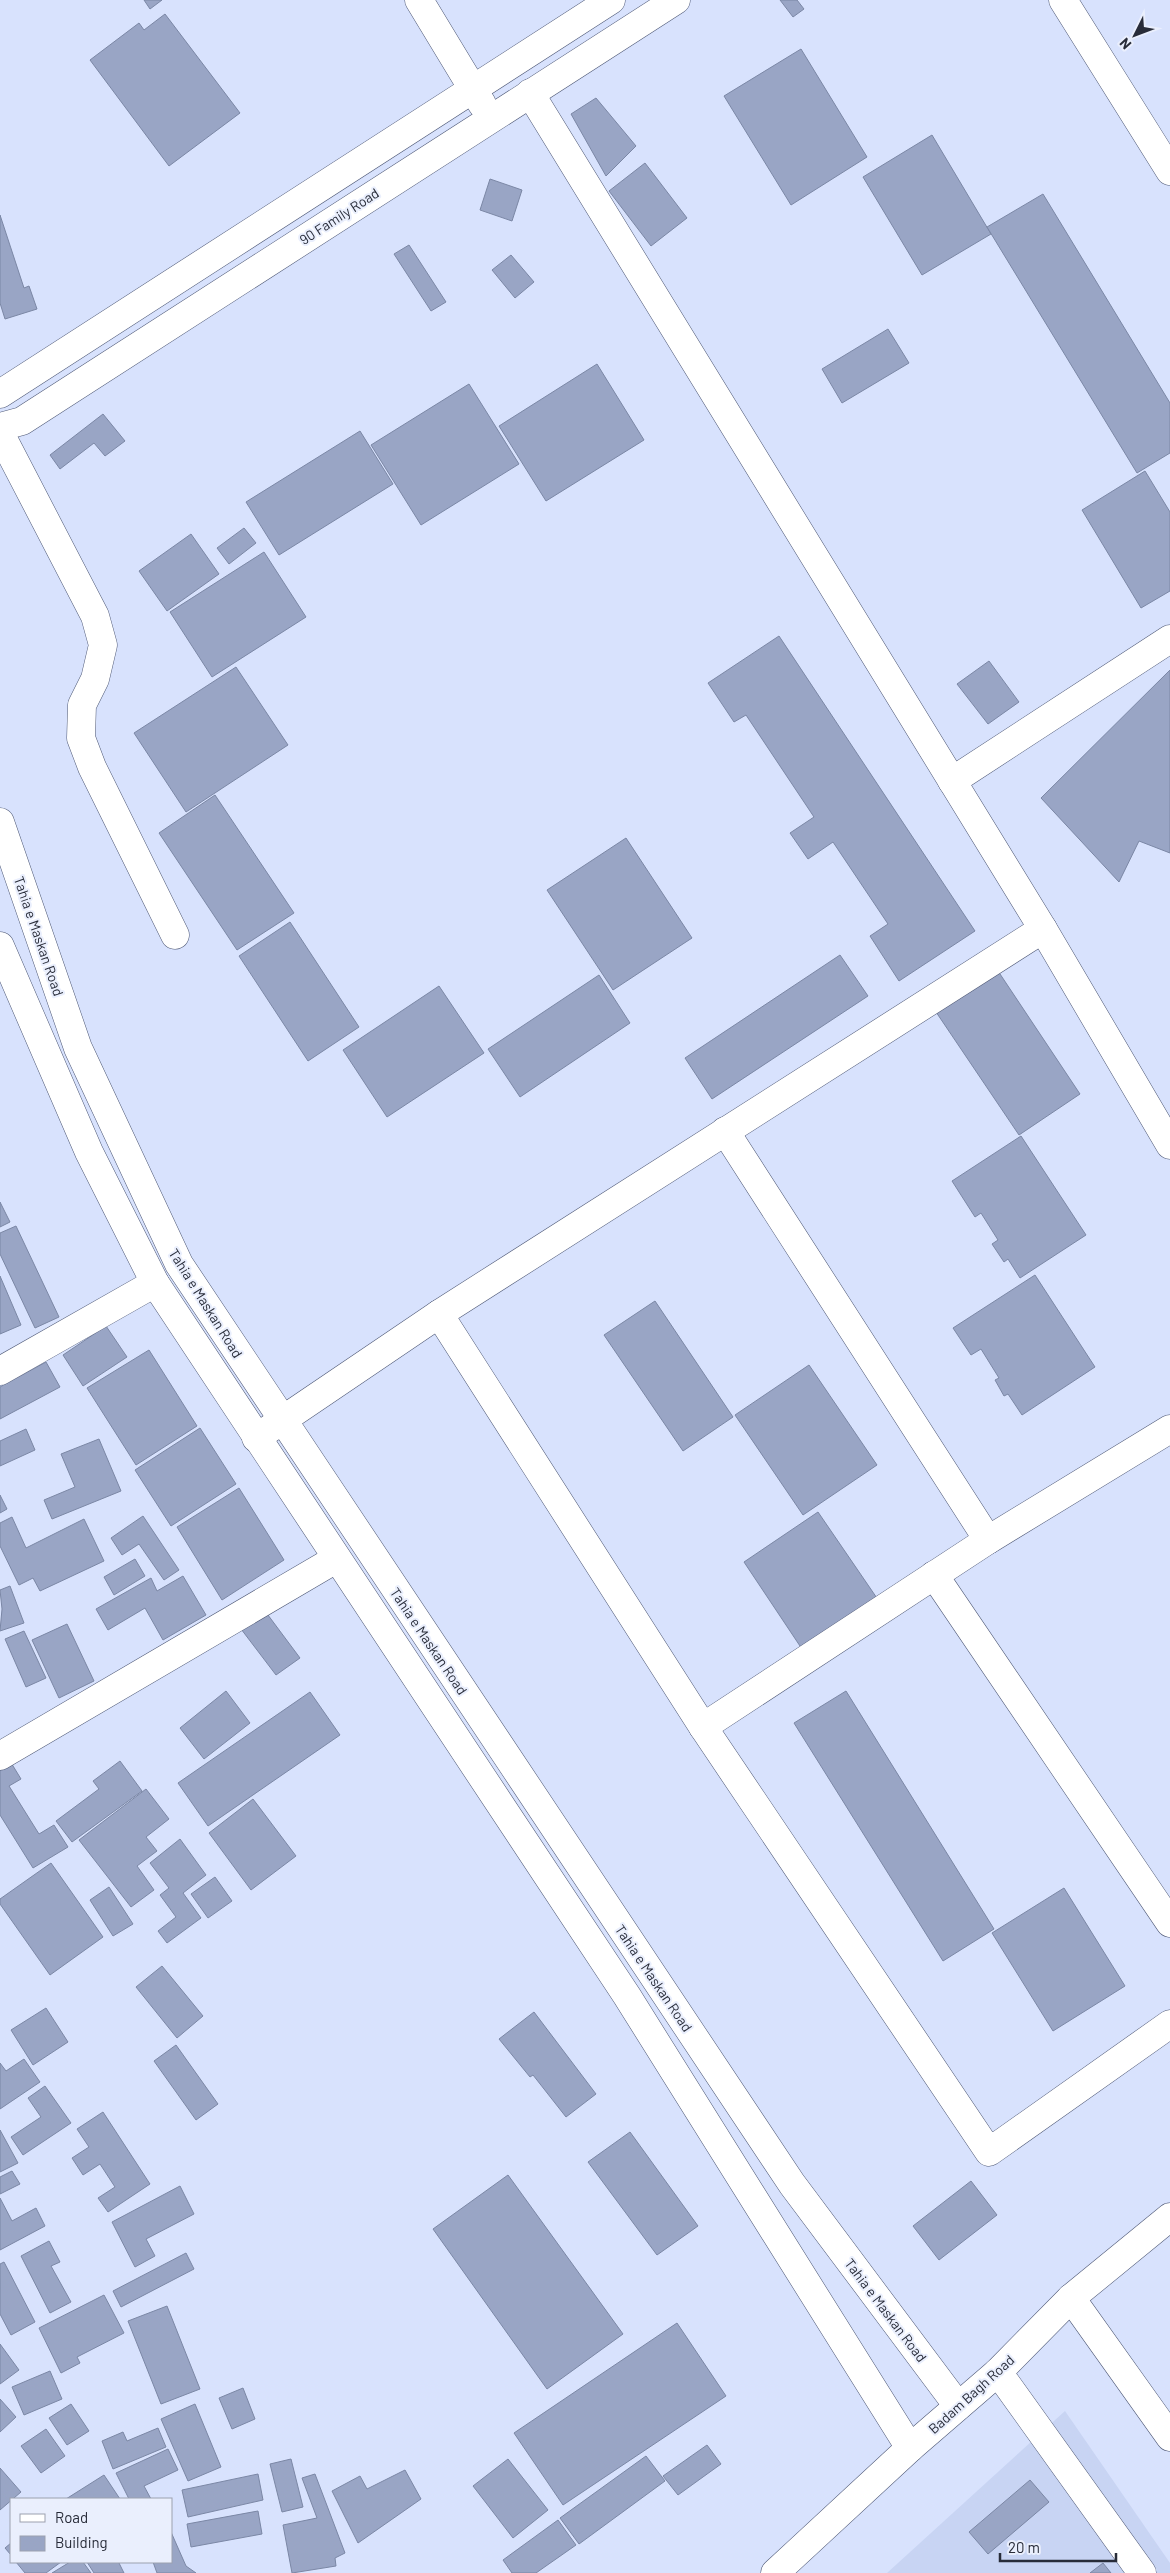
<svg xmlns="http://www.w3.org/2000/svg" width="1170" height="2573" font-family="Barlow,sans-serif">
<rect width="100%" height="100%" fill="#d8e2fd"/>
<polygon fill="#c8d4f3" points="1065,2411 1170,2563 1170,2573 887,2573"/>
<g fill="#99a5c5" stroke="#7b87a5">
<polygon points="144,0 162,0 150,9"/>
<polygon points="780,0 797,0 804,9 793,17"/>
<polygon points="165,14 240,113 169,166 90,60 139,23 144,30"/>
<polygon points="801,49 867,157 791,205 724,96"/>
<polygon points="596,98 636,146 606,176 571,114"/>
<polygon points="932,135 991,234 922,275 863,177"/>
<polygon points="645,163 687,218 651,246 609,191"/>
<polygon points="490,179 522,190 512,221 480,210"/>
<polygon points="1043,194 1170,403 1170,453 1137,473 987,227"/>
<polygon points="0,215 24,288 29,286 37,309 5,319 0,303"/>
<polygon points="409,245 446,302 431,311 394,254"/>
<polygon points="511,255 534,282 515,298 492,270"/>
<polygon points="888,329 909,363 842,403 822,369"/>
<polygon points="597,364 644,440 546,501 499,426"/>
<polygon points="469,384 519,464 421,525 371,445"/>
<polygon points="103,414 125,441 105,456 94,443 60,469 50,455"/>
<polygon points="360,431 393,484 279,555 246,502"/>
<polygon points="1145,471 1170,512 1170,591 1141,608 1082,510"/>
<polygon points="244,528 256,543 229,564 217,548"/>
<polygon points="191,534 219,574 167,611 139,571"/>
<polygon points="264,552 306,617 212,677 170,612"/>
<polygon points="779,636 975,931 899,981 870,936 888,924 833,842 808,859 790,833 814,817 746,715 734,722 708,683"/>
<polygon points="989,661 1019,702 988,724 957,684"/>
<polygon points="236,667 288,745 186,812 134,733"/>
<polygon points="1170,670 1170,853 1139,841 1119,882 1041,798"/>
<polygon points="215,795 294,913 237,950 159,833"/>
<polygon points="626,838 692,938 613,990 547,890"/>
<polygon points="290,922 359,1027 308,1061 239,956"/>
<polygon points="840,955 868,996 712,1099 685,1058"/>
<polygon points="996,968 1080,1094 1019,1135 934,1009"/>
<polygon points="599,975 630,1023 520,1097 488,1049"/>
<polygon points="439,986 484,1053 387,1117 343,1050"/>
<polygon points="1021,1136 1086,1235 1020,1278 1008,1259 1004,1262 992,1244 998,1240 981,1213 975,1217 952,1181"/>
<polygon points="0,1202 10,1222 0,1227"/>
<polygon points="16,1226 59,1317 35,1328 0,1254 0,1233"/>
<polygon points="1035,1275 1095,1367 1022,1415 1008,1394 1004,1396 995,1380 999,1378 981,1349 971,1355 953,1328"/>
<polygon points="0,1276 21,1325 0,1334"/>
<polygon points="655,1301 733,1417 683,1451 604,1335"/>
<polygon points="106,1326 127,1357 83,1386 63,1355"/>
<polygon points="149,1350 197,1426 136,1465 87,1388"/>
<polygon points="46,1362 60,1387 0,1419 0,1387"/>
<polygon points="809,1365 877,1465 803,1515 735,1415"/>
<polygon points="200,1428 236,1484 171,1526 135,1470"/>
<polygon points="26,1429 35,1450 0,1466 0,1441"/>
<polygon points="99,1439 121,1491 52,1519 44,1500 75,1487 61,1454"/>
<polygon points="239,1488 284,1560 222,1600 177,1527"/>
<polygon points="0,1495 7,1509 0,1513"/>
<polygon points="818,1512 881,1604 806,1655 744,1562"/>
<polygon points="143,1516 179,1570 164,1580 139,1544 122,1555 111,1538"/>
<polygon points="12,1517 26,1548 84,1519 104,1561 40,1591 33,1578 19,1585 0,1546 0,1523"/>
<polygon points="135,1559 145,1576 114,1595 104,1577"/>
<polygon points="183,1576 206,1615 163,1640 145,1608 108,1630 96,1609 151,1578 157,1591"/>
<polygon points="10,1586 24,1623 0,1631 2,1609 0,1590"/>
<polygon points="262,1607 300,1658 276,1675 238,1625"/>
<polygon points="67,1624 94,1681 59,1698 32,1640"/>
<polygon points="24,1631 46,1678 26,1687 5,1639"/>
<polygon points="226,1691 250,1723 204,1759 180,1728"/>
<polygon points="846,1691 994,1929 943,1961 794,1723"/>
<polygon points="310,1692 340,1735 208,1826 178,1783"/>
<polygon points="10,1761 21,1779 9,1786 39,1834 54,1825 68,1847 33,1868 0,1815 0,1768"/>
<polygon points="120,1761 142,1791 72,1842 56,1821 99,1789 93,1781"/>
<polygon points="146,1789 169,1819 146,1837 157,1851 137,1866 154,1890 131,1907 79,1840"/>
<polygon points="253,1799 296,1856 251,1890 209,1833"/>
<polygon points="180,1839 206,1875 183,1893 201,1918 167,1943 158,1931 176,1917 160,1895 169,1888 150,1863"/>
<polygon points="51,1863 103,1937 50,1975 0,1904 0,1899"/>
<polygon points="215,1877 232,1901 208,1918 191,1894"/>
<polygon points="109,1887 133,1924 113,1936 90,1900"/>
<polygon points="1064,1888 1125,1986 1053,2031 992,1933"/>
<polygon points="162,1966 203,2016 177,2038 136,1987"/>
<polygon points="46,2008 68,2042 33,2065 11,2030"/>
<polygon points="534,2012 596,2094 566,2117 533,2075 530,2077 499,2039"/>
<polygon points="176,2045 218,2104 196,2120 154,2061"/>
<polygon points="24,2059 40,2082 0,2109 0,2063 6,2071"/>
<polygon points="45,2086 71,2123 23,2155 11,2137 41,2117 28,2098"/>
<polygon points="103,2112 150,2184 108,2212 98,2198 115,2187 100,2164 83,2175 72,2158 89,2147 77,2129"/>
<polygon points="0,2130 18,2163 0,2172"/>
<polygon points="630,2132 698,2226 657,2255 588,2162"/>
<polygon points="12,2171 20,2184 0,2194 0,2177"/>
<polygon points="508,2175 623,2334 547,2389 433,2229"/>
<polygon points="971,2181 997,2215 939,2260 913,2226"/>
<polygon points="180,2186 194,2214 146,2239 155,2256 135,2267 112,2222"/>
<polygon points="0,2198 12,2221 36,2208 45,2226 0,2250"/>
<polygon points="49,2241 60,2262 51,2266 71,2302 50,2313 21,2256"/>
<polygon points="186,2253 194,2269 121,2307 113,2291"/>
<polygon points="4,2262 35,2322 11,2335 0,2314 0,2264"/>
<polygon points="104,2295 124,2333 77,2357 80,2363 61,2373 39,2328"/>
<polygon points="167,2306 200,2389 161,2404 128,2321"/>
<polygon points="677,2323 726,2396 563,2505 514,2433"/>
<polygon points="0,2344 19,2370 0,2384"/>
<polygon points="50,2371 62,2399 24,2415 12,2387"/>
<polygon points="243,2388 255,2419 232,2429 219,2398"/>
<polygon points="0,2399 16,2417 0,2432"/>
<polygon points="71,2404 89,2431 67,2445 49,2418"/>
<polygon points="195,2404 221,2467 188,2481 161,2419"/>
<polygon points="158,2428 166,2447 113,2469 102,2441 123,2432 127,2441"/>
<polygon points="46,2429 65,2456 41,2473 21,2446"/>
<polygon points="707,2445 721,2464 678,2495 663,2476"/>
<polygon points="168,2449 178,2470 144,2486 151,2499 129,2499 116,2473"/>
<polygon points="646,2456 665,2481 579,2544 560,2518"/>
<polygon points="291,2459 303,2507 282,2512 270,2464"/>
<polygon points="508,2459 548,2510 513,2538 473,2486"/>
<polygon points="0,2468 21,2492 0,2510"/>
<polygon points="405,2470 421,2499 358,2543 332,2491 360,2476 367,2489"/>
<polygon points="258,2474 263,2500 188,2517 182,2490"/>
<polygon points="315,2474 345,2553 335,2558 336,2566 292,2573 283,2525 317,2518 302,2478"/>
<polygon points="104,2475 120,2499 66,2499"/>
<polygon points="1030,2480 1049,2502 988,2554 969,2532"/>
<polygon points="258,2511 262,2534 191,2547 187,2524"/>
<polygon points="558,2520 576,2545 536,2573 512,2573 503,2560"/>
<polygon points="171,2532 186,2566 196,2573 157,2573 153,2562 171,2562"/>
<polygon points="11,2543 11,2555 5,2548"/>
<polygon points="16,2562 61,2562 46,2573 25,2573"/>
<polygon points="70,2562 83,2562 91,2573 52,2573"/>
<polygon points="87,2562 121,2562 119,2563 124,2573 94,2573"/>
<polygon points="1103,2563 1111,2573 1090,2573"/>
</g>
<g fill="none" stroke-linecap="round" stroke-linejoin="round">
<g stroke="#4f5976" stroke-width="29">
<g id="minor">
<polyline points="419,0 482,104"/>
<polyline points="1063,0 1170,171"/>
<polyline points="530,93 1043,929 1170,1145"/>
<polyline points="0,394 611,0"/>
<polyline points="0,427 22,421 676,0"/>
<polyline points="0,433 95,616 103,645 95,679 82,705 81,738 92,767 175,935"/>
<polyline points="952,781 1170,639"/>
<polyline points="725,1131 988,1540"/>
<polyline points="439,1314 703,1727 989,2152 1170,2024"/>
<polyline points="0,1371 155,1283"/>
<polyline points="256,1438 439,1314 1043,929"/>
<polyline points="934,1575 1170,1923"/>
<polyline points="703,1727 988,1540 1170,1429"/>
<polyline points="0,1756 336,1559"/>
<polyline points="1071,2298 1170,2437"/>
<polyline points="998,2372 1142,2573"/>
</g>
</g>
<g stroke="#4f5976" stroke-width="29">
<g id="major">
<polyline points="0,822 78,1048 179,1264 792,2184 958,2406"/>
<polyline points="0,946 89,1152 155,1283 627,1996 910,2448"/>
<polyline points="775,2573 910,2448 998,2372 1071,2298 1170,2217"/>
</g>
</g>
<use href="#minor" stroke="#fff" stroke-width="28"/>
<use href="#major" stroke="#fff" stroke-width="28"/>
</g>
<g text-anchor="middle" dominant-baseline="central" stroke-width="4" stroke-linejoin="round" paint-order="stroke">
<g font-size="14" fill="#282c39" stroke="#eaeffd">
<text transform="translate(339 216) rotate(-33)">90 Family Road</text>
<text transform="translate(39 936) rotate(71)">Tahia e Maskan Road</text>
<text transform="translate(206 1303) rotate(58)">Tahia e Maskan Road</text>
<text transform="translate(429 1641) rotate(56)">Tahia e Maskan Road</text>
<text transform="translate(654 1978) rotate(56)">Tahia e Maskan Road</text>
<text transform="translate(886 2310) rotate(53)">Tahia e Maskan Road</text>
<text transform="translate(971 2394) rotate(-42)">Badam Bagh Road</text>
</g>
</g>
<rect x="10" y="2498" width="162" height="65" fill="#eaeffd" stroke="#9ca1af"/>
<rect x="20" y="2514" width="25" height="8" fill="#ffffff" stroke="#9ca1af"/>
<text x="55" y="2523" font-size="15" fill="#282c39">Road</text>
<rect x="20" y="2536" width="25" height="15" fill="#99a5c5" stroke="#9ca1af"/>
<text x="55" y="2548" font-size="15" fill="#282c39">Building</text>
<g transform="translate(1135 35) rotate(228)" stroke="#eaeffd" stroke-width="4" paint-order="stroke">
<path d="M0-4L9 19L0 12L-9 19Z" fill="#282c39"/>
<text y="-8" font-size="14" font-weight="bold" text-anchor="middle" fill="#282c39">N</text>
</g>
<path d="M1000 2553v8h116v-8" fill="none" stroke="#282c39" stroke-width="2.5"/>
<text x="1008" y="2553" font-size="15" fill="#282c39" stroke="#eaeffd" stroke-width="4" paint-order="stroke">20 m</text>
</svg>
